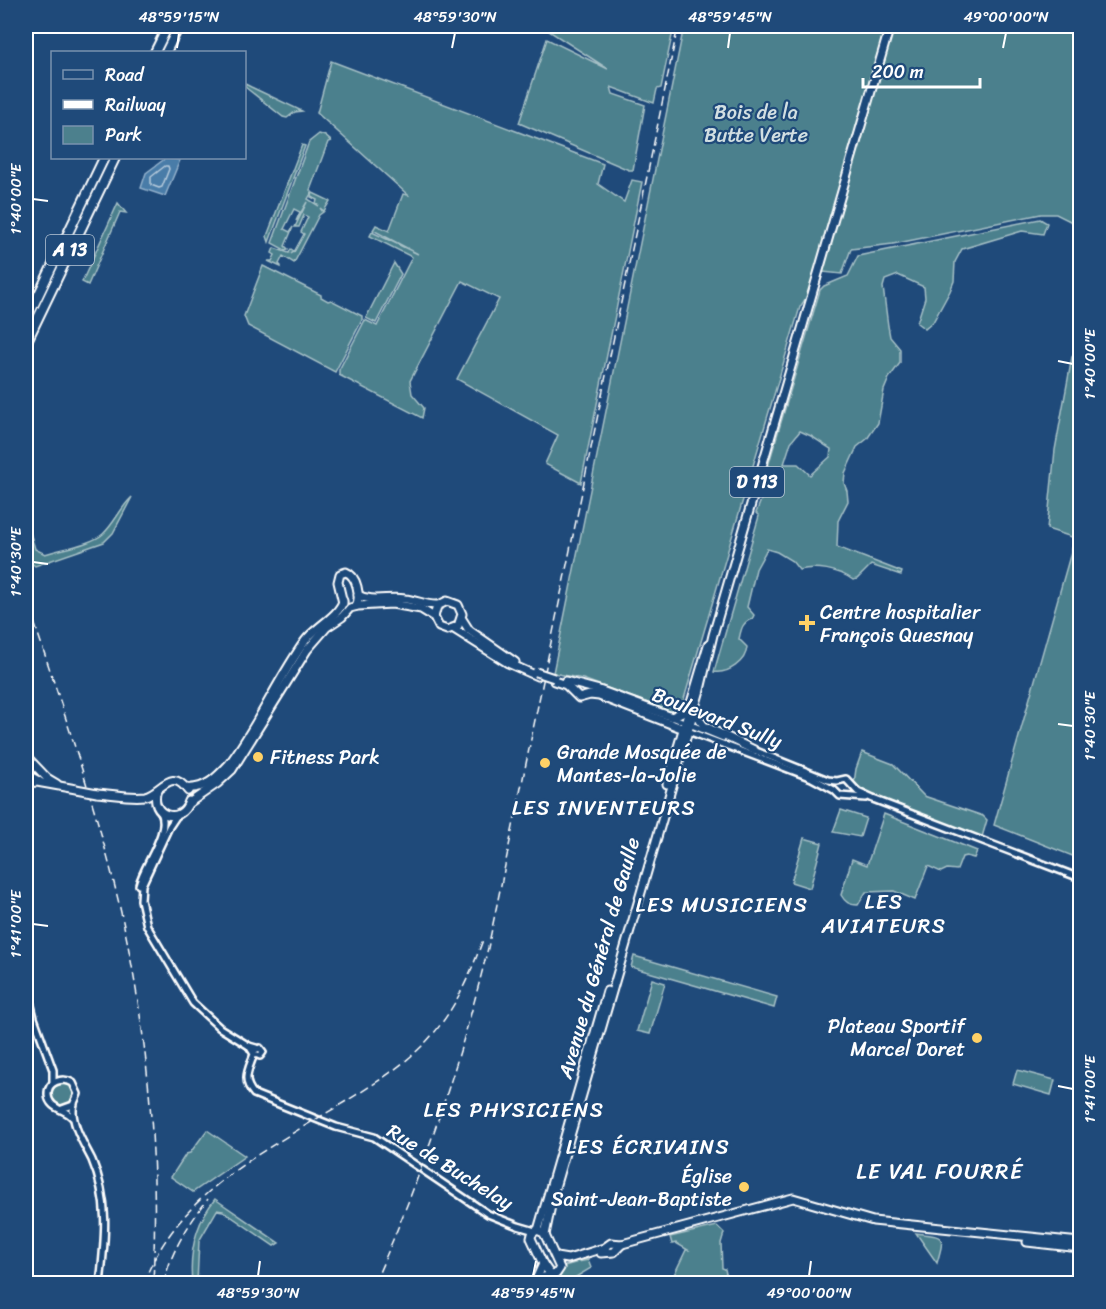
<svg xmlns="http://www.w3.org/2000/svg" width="1106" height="1309" font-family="Sriracha,sans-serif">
<rect width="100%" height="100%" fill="#1f4a7a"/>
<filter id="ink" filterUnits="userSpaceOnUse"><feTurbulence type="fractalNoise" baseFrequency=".0167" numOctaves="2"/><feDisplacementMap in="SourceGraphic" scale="12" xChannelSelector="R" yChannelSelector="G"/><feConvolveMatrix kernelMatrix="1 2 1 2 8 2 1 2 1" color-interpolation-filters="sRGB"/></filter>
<g filter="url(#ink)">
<g fill="#4c808d" stroke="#a6c0c6" stroke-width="1.5" fill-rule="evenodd">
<polygon points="551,26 674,26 661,88 657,89 654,103 611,87 613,94 645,105 633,170 629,170 519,123 547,39 608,69 549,31"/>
<polygon points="684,26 1080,26 1080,226 1056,214 1041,214 893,244 851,249 842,274 823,272 800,307 681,709 669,711 583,679 553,673"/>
<polygon points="331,61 603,164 598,184 624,202 632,180 642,182 581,483 545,464 558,435 457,379 499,299 462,281 410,381 412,394 424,408 422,418 339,375 339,370 365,320 377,326 412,257 370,236 372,232 418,254 373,230 376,225 389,231 403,194 408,195 317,113"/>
<polygon points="245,84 251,87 302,111 295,112 287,118 283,117 245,87"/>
<polygon points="319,134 325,136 331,141 328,142 310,190 312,192 308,199 319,206 316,204 317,200 311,197 313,193 330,201 324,211 320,208 323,212 319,215 294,263 283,256 279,264 281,266 281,267 268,261 272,261 275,255 272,253 274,248 289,253 291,249 294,251 291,254 294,252 304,234 301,232 308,217 304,215 299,227 295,227 307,202 296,221 300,212 294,209 284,229 290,232 293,227 285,246 288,249 285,250 272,243 309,142"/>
<polygon points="302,145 305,146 269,242 267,236"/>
<polygon points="118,203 126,213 120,212 88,285 82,282"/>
<path d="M1040 219 1047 223 1043 234 1022 231 962 249 955 262 954 281 950 291 933 322 925 329 917 323 925 298 924 287 898 275 885 280 883 287 888 326 890 337 900 349V363L889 378 884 390 878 423 867 439 857 447 845 473 844 483 847 491 848 501 838 521 837 547 902 572 901 575 871 565 857 579 853 580C838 569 816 566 799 570L792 561 777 552 767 549 756 569 747 607 754 615 752 619C742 622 741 630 739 639L747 647C746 662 728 674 714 672L759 516 756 513 761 500V490L820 290 824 286 848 276 858 256ZM800 431 811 436 831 449 830 457 810 475 798 464H784L791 442Z"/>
<polygon points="394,263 401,274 376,323 366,318"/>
<polygon points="263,266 321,295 321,297 328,301 331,300 362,316 362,320 335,372 248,326 244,316"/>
<polygon points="1080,346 1080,859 994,825 1075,538 1047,529 1055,450 1072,357"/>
<path d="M132 497 113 533 104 542 35 566 29 561 26 551 27 499 29 500 27 522 35 549 45 554C61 549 92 544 103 534 115 523 120 508 132 497Z"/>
<polygon points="862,752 893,764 924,796 983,816 987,820 982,837 868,793 854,783 856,769"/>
<polygon points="841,810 866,818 860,837 833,832"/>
<path d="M884 814 977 851 974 858 966 856 962 857 957 870 947 869 941 872 928 866 915 900 894 891 866 892 858 905C849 905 845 902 841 895L852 859 867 865Z"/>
<polygon points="804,838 822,843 810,888 791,882"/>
<polygon points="634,956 777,997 774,1008 631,967"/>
<polygon points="652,979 665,983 650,1034 637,1031"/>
<polygon points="1017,1070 1055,1080 1051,1095 1013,1084"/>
<circle cx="63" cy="1095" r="12"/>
<polygon points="207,1130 245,1156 193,1192 171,1177 186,1154 190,1153"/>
<path d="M215 1199 279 1243 274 1246 223 1211 217 1210 199 1241 197 1283H192C189 1252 196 1223 215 1199Z"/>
<polygon points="717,1226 724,1233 721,1243 722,1268 725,1269 726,1274 744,1283 670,1283 686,1250 688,1250 676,1243 672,1244 670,1237"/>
<path d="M916 1233C945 1237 945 1234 937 1263Z"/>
<polygon points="581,1257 587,1259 578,1262 588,1260 591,1268 566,1283 543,1284 544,1280 559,1275 564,1266 575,1263 570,1260"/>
</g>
<polygon fill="#4a7ca8" stroke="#92b0cb" stroke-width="1.5" points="166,158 180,160 165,196 141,188 146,173"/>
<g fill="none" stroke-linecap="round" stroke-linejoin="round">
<polygon stroke="#b7cbdc" stroke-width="1.5" points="165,166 168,166 169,169 162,187 159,188 151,185 151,177"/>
<g stroke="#fff" stroke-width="10">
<g id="minor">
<polyline points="672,717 723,738"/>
<polyline points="688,731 812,778 834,790 840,796 866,798"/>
<polyline points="751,749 828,780 837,781 846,779 858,792 873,799 1080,878"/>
<polyline points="177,815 169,827 142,885 141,900 147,926 193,1003 220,1028 249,1046 256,1048"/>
<path d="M139 885C144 864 171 831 161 812"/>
<polyline points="26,985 34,1018 53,1070 53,1083"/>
<path d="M249 1046 254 1054C249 1069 241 1080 254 1094L336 1127 374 1137 488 1214 518 1226 535 1231"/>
<polyline points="255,1054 260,1056 263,1052 260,1048 255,1050"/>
<path d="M74 1104C69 1121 84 1144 92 1160 110 1202 105 1239 100 1284"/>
<path d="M62 1109 73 1105 78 1094 73 1083C63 1077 47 1081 48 1095 49 1109 65 1109 72 1117"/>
</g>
</g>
<g stroke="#fff" stroke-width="11">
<g id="major">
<path d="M358 595C372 603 389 596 405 599 416 600 427 606 438 605"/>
<path d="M343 603 338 582 340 574 346 572C357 576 361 596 356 606"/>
<polyline points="462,619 469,630 515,662"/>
<polyline points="454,629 508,663 537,676"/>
<polyline points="554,681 566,685 579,698 590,695 599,696 684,729"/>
<polyline points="565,681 599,690 672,717 688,709"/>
<polyline points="694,712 704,726 754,750"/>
<polyline points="26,756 47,778 57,784"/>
<polyline points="26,774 39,781"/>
<polyline points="26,783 37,782 76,789"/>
<polyline points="667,784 708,645"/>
<path d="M186 788C205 790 217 777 229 764 258 726 277 680 305 641 315 627 339 616 343 601"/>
<path d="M157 790C148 815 181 827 189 801"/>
<path d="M97 793C112 794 130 798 145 796 161 793 171 766 188 791"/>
<polyline points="189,803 218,783 232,770 307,650 327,627 342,617 350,608 358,606 392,604 421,609 434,617 439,627 447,630 458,626 462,614 458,605 447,601 437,606 434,617"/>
<polyline points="538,1230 607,991"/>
<polyline points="545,1235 554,1191 700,690 713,635 890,26"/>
<polyline points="1027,1242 1080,1248"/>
<polyline points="601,1253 614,1252 622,1244"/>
<polyline points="556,1257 568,1259 604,1248 611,1243 622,1244 793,1198 873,1221 1080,1242"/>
<polyline points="534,1284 543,1264"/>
<polyline points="539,1284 544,1277 556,1274 560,1268 544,1233 537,1230 532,1234 531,1238 543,1264 550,1274"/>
</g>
</g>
<g stroke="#fff" stroke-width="12">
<g id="highway">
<polyline points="155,52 168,26"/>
<polyline points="166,52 179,26"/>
<polyline points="26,321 104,158"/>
<polyline points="26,343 115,158"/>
</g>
</g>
<use href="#minor" stroke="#1f4a7a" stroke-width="5"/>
<use href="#major" stroke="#1f4a7a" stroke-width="7"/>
<use href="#highway" stroke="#1f4a7a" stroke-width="8"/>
<g stroke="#fff" stroke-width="1.5" stroke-dasharray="9 4.5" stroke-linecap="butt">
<path d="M26 597C57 693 91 789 115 887 147 1017 159 1150 153 1284"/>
<path d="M143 1284C180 1189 267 1150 348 1100 374 1084 400 1068 422 1046 453 1015 469 978 484 937"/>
<path d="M164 1284C170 1252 188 1225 208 1199"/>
<path d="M374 1284C422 1176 460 1063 488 948L678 26"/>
</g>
<g stroke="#fff" stroke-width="11" stroke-linecap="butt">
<g id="major-bridge">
<polyline points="536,672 554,678"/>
<polyline points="76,789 97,793"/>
</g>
</g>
<use href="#major-bridge" stroke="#1f4a7a" stroke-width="7"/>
</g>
</g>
<path fill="none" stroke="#fff" stroke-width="2" d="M177 48 179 33M452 48 455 33M728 48 730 33M1003 48 1006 33M33 199 48 201M1058 361 1073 364M33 562 48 564M1058 724 1073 726M33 924 48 926M1058 1086 1073 1089M258 1276 260 1261M533 1276 536 1261M809 1276 811 1261"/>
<g fill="#ffd166" stroke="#1f4a7a" stroke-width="2">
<path d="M804 614h6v6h6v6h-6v6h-6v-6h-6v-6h6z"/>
<circle cx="258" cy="757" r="6"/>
<circle cx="545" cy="763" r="6"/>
<circle cx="977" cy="1038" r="6"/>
<circle cx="744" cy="1187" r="6"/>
</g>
<g text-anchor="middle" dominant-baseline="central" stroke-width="4.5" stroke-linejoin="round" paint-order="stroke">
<g fill="#1f4a7a" stroke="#bcc9d7" stroke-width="1.5">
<rect x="46" y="235" width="48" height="30" rx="4.5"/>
<rect x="730" y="467" width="54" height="30" rx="4.5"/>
</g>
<g font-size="18" font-weight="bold" fill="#fff">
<text x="70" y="250">A 13</text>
<text x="757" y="482">D 113</text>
</g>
<g font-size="20" fill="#d2dfe2" stroke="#1f4a7a">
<text x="756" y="112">Bois de la<tspan x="756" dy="23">Butte Verte</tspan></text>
</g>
<g font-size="20" fill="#fff" stroke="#1f4a7a" text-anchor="start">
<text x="820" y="612">Centre hospitalier<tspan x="820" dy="23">François Quesnay</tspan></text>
<text x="557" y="752">Grande Mosquée de<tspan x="557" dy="23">Mantes-la-Jolie</tspan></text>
<text x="270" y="757">Fitness Park</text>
<text x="965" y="1026" text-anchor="end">Plateau Sportif<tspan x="965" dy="23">Marcel Doret</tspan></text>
<text x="732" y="1176" text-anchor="end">Église<tspan x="732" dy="23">Saint-Jean-Baptiste</tspan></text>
</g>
<g font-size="20" fill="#fff" stroke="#1f4a7a">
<text transform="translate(717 718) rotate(21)">Boulevard Sully</text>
<text transform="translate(599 958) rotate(-74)">Avenue du Général de Gaulle</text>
<text transform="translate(450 1167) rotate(32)">Rue de Buchelay</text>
</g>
<g font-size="21" letter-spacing="1.5" fill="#fff" stroke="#1f4a7a">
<text x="604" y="808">LES INVENTEURS</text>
<text x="884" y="902">LES<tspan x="884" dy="24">AVIATEURS</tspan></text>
<text x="722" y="905">LES MUSICIENS</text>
<text x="514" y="1110">LES PHYSICIENS</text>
<text x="648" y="1147">LES ÉCRIVAINS</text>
</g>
<g font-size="22" letter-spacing="1.5" fill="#fff" stroke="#1f4a7a">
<text x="940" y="1171">LE VAL FOURRÉ</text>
</g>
</g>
<rect width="1106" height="1309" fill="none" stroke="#1f4a7a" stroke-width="66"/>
<rect x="51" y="51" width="195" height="108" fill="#1f4a7a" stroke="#7992af" stroke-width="1.5"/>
<rect x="63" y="70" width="30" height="9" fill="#1f4a7a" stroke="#7992af" stroke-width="1.5"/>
<text x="105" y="81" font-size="18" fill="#ffffff">Road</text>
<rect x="63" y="100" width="30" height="9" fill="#ffffff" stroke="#7992af" stroke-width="1.5"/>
<text x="105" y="111" font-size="18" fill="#ffffff">Railway</text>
<rect x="63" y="126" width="30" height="18" fill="#4c808d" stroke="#7992af" stroke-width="1.5"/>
<text x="105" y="141" font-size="18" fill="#ffffff">Park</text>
<path d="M863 78v9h117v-9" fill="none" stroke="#ffffff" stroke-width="3"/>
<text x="872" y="78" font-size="18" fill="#ffffff" stroke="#1f4a7a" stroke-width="4.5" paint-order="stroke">200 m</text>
<rect x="33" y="33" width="1040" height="1243" fill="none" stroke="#fff" stroke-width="2"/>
<g font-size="15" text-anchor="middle" fill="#fff">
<text x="179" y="22">48°59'15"N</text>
<text x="455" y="22">48°59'30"N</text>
<text x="730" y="22">48°59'45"N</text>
<text x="1006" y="22">49°00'00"N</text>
<text transform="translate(16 199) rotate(-90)" y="5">1°40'00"E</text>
<text transform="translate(1090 364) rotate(-90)" y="5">1°40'00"E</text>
<text transform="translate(16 562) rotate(-90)" y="5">1°40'30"E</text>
<text transform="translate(1090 726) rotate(-90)" y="5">1°40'30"E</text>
<text transform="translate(16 924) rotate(-90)" y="5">1°41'00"E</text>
<text transform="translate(1090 1089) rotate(-90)" y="5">1°41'00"E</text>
<text x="258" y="1298">48°59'30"N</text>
<text x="533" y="1298">48°59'45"N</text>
<text x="809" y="1298">49°00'00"N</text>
</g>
</svg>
